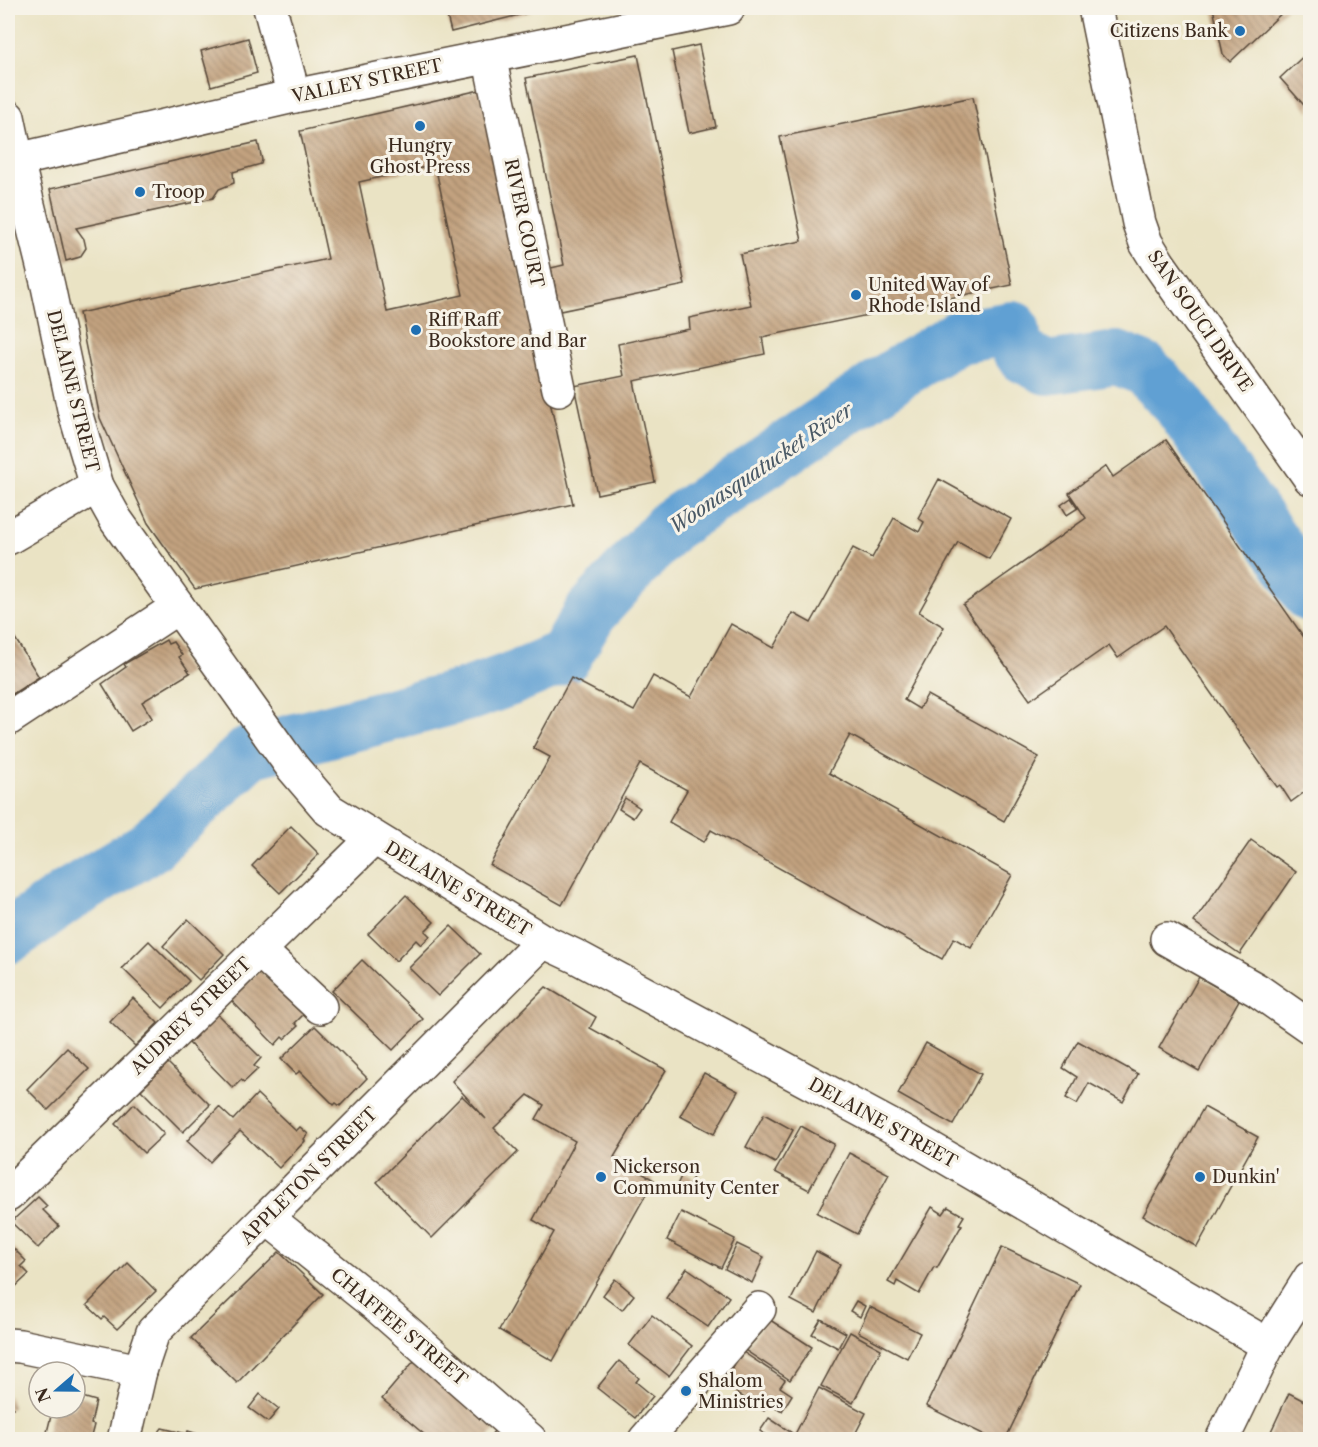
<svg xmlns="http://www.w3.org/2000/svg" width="1318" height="1447" font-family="'Libre Caslon Text',serif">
<defs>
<pattern id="building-back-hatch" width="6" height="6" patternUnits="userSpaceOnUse" patternTransform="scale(1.5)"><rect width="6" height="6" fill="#c2a27f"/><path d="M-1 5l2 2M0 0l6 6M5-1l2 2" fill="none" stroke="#9f8467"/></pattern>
</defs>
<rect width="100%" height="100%" fill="#f7f3e8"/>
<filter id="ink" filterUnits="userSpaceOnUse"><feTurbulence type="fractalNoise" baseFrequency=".0167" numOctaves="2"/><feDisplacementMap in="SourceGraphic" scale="12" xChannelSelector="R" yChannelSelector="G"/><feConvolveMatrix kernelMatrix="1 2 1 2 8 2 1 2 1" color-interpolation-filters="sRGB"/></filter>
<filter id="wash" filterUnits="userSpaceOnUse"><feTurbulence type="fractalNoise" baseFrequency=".008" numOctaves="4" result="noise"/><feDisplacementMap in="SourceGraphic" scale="24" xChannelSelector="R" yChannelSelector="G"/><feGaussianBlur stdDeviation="1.35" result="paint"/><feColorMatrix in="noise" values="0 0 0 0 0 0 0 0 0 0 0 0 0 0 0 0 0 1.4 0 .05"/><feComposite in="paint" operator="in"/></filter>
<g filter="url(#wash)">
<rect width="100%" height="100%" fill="#eae3c4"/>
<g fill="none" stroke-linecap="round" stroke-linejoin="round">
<polyline stroke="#60a0d3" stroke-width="54" points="8,937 66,897 149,847 250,752 469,694 511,679 565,656 591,612 670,526 897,374 958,337 1013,328 1015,344 1023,356 1047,368 1117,358 1144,369 1179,405 1310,595"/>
</g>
<g id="blocks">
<g fill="url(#building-back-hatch)" fill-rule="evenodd">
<polygon points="445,8 530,8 531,12 451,32"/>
<polygon points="1213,8 1287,8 1230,62 1223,54"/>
<polygon points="248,38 257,73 211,86 201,51"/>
<polygon points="699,45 716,127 689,133 672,51"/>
<polygon points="1310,50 1310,112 1280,78"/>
<polygon points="638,55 685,285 560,311 551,268 564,265 526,78"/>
<path d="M480 90 573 504 195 589 148 523 100 418 79 313 328 259 300 131ZM435 165 463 295 387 312 359 182Z"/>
<polygon points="973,97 1012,285 762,337 765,354 634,381 655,482 597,494 574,386 624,376 618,344 690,329 689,318 751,305 740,254 802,241 780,137"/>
<polygon points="258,142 262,160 261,164 233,172 234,183 219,189 213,198 76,228 84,239 86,248 80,257 66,261 50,189"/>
<polygon points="1166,440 1310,646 1310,788 1291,802 1280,785 1277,787 1164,626 1118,658 1109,645 1030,700 963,605 1086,518 1069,493 1106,466 1113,477"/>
<polygon points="939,479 1011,519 989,559 958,542 919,612 944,627 904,700 919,709 927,695 1039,757 1004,821 850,735 829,773 1012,875 971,948 954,938 942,959 711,830 704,842 669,822 687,790 640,764 562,905 490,865 550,757 533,748 571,678 634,711 653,676 691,697 731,624 774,648 793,613 811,623 853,548 872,558 894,518 919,532 924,522 918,518"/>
<polygon points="1071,498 1078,508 1067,515 1061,505"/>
<polygon points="8,627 39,677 8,697"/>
<polygon points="166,640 168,644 173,642 182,655 179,657 190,673 142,702 152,718 131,731 102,684 126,667 124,664"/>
<polygon points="625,798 640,808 633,818 619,809"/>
<polygon points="291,826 319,854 280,893 252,866"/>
<polygon points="1251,840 1296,872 1240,954 1194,922"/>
<polygon points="406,895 434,922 425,931 430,936 421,945 416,940 396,961 368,934"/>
<polygon points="188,919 224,954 199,980 163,946"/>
<polygon points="451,926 480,954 438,996 409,968"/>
<polygon points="149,941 189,981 163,1008 122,968"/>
<polygon points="362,960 423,1019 393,1050 332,991"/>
<polygon points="259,970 304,1014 295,1023 298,1026 284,1039 282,1037 275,1045 230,999"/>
<polygon points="1199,977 1239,1000 1199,1071 1159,1048"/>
<polygon points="546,987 596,1017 590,1028 666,1070 614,1157 654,1180 553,1361 499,1330 554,1232 533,1220 575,1141 536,1119 544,1105 528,1095 494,1128 518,1152 432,1238 377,1182 462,1096 486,1119 452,1081"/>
<polygon points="133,998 158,1023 135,1046 110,1022"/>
<polygon points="217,1014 261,1058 254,1066 258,1069 244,1082 241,1080 233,1088 189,1043 197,1036 193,1032 206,1019 209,1022"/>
<polygon points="315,1026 367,1078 340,1106 336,1103 334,1105 300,1071 296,1074 281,1059"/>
<polygon points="1078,1041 1138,1074 1123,1102 1089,1083 1077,1104 1066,1098 1077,1077 1063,1068"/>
<polygon points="926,1043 981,1074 953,1125 898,1094"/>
<polygon points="67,1048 89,1069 48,1110 27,1089"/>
<polygon points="168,1063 210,1105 183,1132 141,1090"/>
<polygon points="704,1073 738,1091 714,1134 680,1116"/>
<polygon points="257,1094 296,1131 300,1127 308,1134 304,1139 305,1141 279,1168 240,1131 210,1162 187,1141 219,1107 233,1120"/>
<polygon points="134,1104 164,1134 144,1153 115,1124"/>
<polygon points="1204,1107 1258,1137 1197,1247 1143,1216"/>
<polygon points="764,1114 793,1130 775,1163 746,1147"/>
<polygon points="801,1126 834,1144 809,1190 775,1172"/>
<polygon points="849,1153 889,1174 857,1234 817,1213"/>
<polygon points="683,1172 693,1177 687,1189 677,1185"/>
<polygon points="38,1197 47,1206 43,1210 59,1226 38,1248 11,1222"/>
<polygon points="932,1207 943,1214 948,1207 964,1216 959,1224 962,1225 937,1268 934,1267 919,1294 897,1281 895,1286 888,1282"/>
<polygon points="681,1212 735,1239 721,1268 667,1240"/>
<polygon points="8,1243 26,1261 21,1266 29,1274 12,1290 8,1286"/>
<polygon points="737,1244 764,1257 752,1283 725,1269"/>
<polygon points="1002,1247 1080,1284 1005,1440 995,1440 926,1406"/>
<polygon points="816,1251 840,1264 816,1313 791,1300"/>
<polygon points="279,1252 323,1294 237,1383 191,1338"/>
<polygon points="128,1263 156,1291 117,1329 104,1317 102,1319 87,1305"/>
<polygon points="687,1268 729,1297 708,1327 666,1298"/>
<polygon points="615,1279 634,1295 622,1310 603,1295"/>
<polygon points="856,1301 865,1306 860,1317 850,1311"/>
<polygon points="870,1307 920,1333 907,1358 858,1332"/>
<polygon points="652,1315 692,1346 669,1376 629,1345"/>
<polygon points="767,1318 812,1347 790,1380 745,1350"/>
<polygon points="821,1319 846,1333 838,1348 812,1334"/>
<polygon points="850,1332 881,1349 853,1403 821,1386"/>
<polygon points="743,1352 785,1380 780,1387 792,1395 782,1411 769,1403 764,1411 722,1383"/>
<polygon points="414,1361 495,1430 487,1440 431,1440 382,1399"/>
<polygon points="619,1361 639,1378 636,1382 653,1396 635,1418 597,1388"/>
<polygon points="819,1388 866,1413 852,1440 792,1440"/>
<polygon points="75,1390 80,1391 79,1396 96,1401 91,1424 94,1425 90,1440 45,1440 53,1408 75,1408"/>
<polygon points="1289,1393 1310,1404 1310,1440 1267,1440"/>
<polygon points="260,1394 279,1409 268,1422 249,1408"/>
<polygon points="8,1395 13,1408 8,1410"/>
<polygon points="769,1418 792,1433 787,1440 773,1440 760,1431"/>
<polygon points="162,1428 187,1434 188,1431 217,1440 156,1440 158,1433"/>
</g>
</g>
</g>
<g filter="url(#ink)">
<use href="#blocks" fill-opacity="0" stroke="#554637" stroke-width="1.5"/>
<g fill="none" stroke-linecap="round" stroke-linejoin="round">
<g stroke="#554637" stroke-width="36">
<g id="street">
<polyline points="270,8 294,96"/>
<polyline points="1095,8 1139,223 1146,243 1159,264 1310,478"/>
<polyline points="489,56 559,389"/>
<polyline points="8,117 17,160"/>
<polyline points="8,538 97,486"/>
<polyline points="8,719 178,607"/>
<polyline points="1167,939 1257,990 1310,1027"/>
<polyline points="259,950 320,1007"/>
<polyline points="8,1195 374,838"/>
<polyline points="267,1218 376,1305 530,1440"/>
<polyline points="8,1345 20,1346 140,1371"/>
<polyline points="645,1440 759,1309"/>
</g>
</g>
<g stroke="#554637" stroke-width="36">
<g id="secondary">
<polyline points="17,160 48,286 74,409 97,486 116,520 293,768 329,810 543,941 575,956 906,1134 1268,1345"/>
<polyline points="8,162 294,96 728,8"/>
<polyline points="124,1440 140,1371 153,1332 543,941"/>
<polyline points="1222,1440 1268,1345 1310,1278"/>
</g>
</g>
<use href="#street" stroke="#fff" stroke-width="33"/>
<use href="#secondary" stroke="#fff" stroke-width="33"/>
</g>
</g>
<g fill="#1f6fb2" stroke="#f7f3e8" stroke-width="2">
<circle cx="1240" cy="31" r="6"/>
<circle cx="420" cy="126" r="6"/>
<circle cx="140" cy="192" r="6"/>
<circle cx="856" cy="295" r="6"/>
<circle cx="416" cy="330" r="6"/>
<circle cx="601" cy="1177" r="6"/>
<circle cx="1200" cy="1177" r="6"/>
<circle cx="686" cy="1391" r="6"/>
</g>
<g text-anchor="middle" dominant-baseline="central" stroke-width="6" stroke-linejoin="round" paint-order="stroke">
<g font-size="18" fill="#3b2a1e" stroke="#f7f3e8" text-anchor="start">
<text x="1228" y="31" text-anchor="end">Citizens Bank</text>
<text x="420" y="146" text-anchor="middle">Hungry<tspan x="420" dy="21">Ghost Press</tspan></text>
<text x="152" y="192">Troop</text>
<text x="868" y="285">United Way of<tspan x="868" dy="21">Rhode Island</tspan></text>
<text x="428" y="320">Riff Raff<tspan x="428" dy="21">Bookstore and Bar</tspan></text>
<text x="613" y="1167">Nickerson<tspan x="613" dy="21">Community Center</tspan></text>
<text x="1212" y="1177">Dunkin'</text>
<text x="698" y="1381">Shalom<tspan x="698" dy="21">Ministries</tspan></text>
</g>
<g font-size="18" fill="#3b2a1e" stroke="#f7f3e8">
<text transform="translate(367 81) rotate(-12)">VALLEY STREET</text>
<text transform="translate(524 223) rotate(78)">RIVER COURT</text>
<text transform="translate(1200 321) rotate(55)">SAN SOUCI DRIVE</text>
<text transform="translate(73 391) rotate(76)">DELAINE STREET</text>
<text transform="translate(458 889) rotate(31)">DELAINE STREET</text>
<text transform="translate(191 1016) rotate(-44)">AUDREY STREET</text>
<text transform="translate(883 1123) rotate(29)">DELAINE STREET</text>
<text transform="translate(309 1176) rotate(-45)">APPLETON STREET</text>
<text transform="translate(399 1327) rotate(40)">CHAFFEE STREET</text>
</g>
<g font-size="20" font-style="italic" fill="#4a5966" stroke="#f7f3e8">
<text transform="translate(761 468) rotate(-34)">Woonasquatucket River</text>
</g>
</g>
<rect width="1318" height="1447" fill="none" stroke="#f7f3e8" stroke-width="30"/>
<g transform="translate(57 1390) rotate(250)"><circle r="28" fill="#f7f3e8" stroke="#aca397" stroke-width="1.5"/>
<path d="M0-4.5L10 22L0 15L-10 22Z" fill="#1f6fb2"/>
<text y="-9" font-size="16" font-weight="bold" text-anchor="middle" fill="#3b2a1e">N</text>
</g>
</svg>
